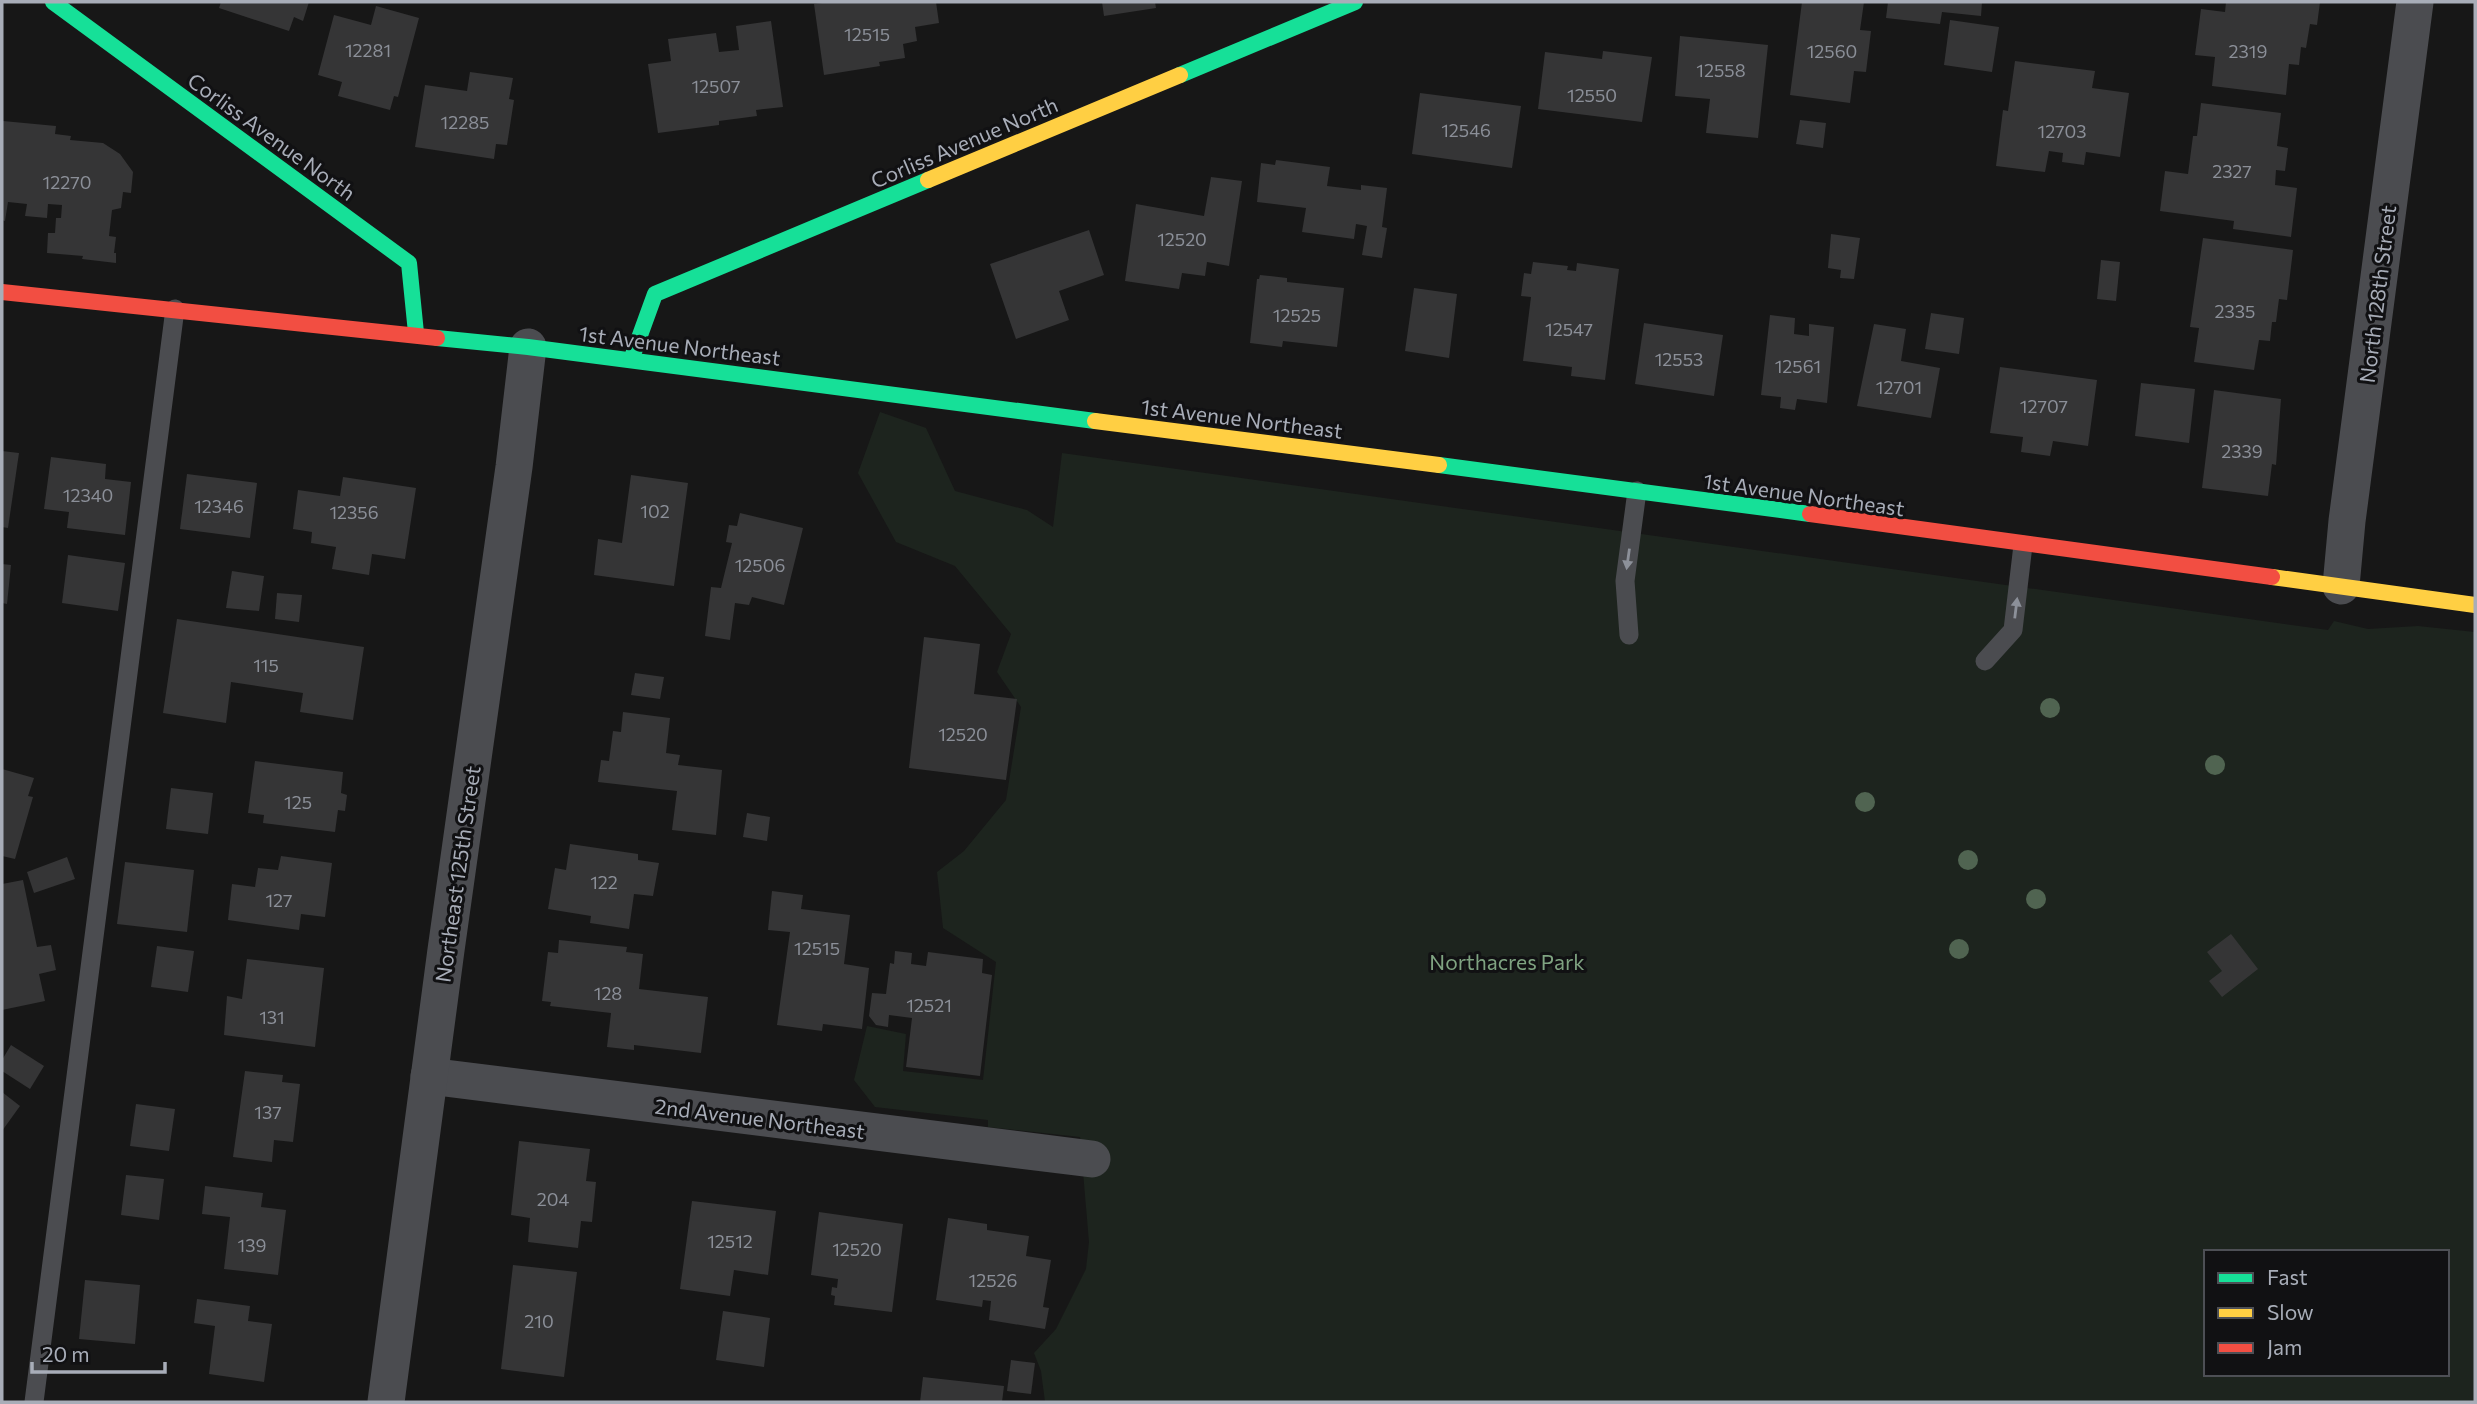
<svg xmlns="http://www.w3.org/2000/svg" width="2477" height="1404" font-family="Commissioner,sans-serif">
<rect width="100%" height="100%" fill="#171717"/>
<path fill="#1d241e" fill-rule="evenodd" d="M880 412 926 428 955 491 1027 510 1053 527 1062 453 2328 630 2334 621 2368 629 2418 626 2475 632V1402H1045L1041 1371 1034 1353 1056 1329 1086 1269 1089 1242 1080 1137 988 1127V1120L875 1107 854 1080 867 1026 906 1034 903 1071 983 1080 996 962 943 928 937 872 964 851 1006 800 1021 707 997 672 1011 634 955 566 896 542 858 473ZM2206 1252H2447V1374H2206Z"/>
<g fill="#353536">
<polygon points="221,2 309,2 303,21 294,17 289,31 219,8"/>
<polygon points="830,2 936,2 939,23 915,27 917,41 903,44 905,58 879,62 880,66 824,75 814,4"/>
<polygon points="1102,2 1155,2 1156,8 1104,16"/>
<polygon points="1802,2 1864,2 1860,30 1871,31 1866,72 1854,71 1850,103 1790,95"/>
<polygon points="1888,2 1982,2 1981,16 1942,12 1940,24 1886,18"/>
<polygon points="2226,2 2320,2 2317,25 2310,24 2306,48 2301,47 2299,65 2289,64 2286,95 2212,86 2215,57 2195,55 2201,9 2225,12"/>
<polygon points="376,6 419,18 398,97 394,96 390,110 338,96 342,82 318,75 334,15 371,25"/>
<polygon points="1950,20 1999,27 1992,72 1944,65"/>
<polygon points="771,21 783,107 756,110 757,116 719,121 719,125 658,133 648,64 671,61 668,39 716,33 719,52 739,50 736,26"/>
<polygon points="1680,36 1768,45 1758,138 1706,133 1710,99 1675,96"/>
<polygon points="1603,51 1652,57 1642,122 1538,109 1545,52 1602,59"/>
<polygon points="2015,61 2095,71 2092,88 2129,93 2120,157 2086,152 2084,165 2062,162 2063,153 2049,151 2045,172 1996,166 2003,110 2008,111"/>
<polygon points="470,72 513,78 509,99 514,100 507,145 496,144 494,159 415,147 425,85 467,91"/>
<polygon points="1420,93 1521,106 1512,168 1412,154"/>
<polygon points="2201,103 2281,113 2277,146 2288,148 2285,171 2276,170 2275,185 2297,188 2291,237 2233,229 2234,221 2160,211 2165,171 2188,174 2193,136 2197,136"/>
<polygon points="1800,120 1826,123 1823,148 1796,144"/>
<polygon points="3,121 56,126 55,134 71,136 70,140 103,143 120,154 133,172 131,193 123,192 121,208 112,210 109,236 116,237 114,253 116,253 116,263 82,259 83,256 47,253 48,233 55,233 56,218 61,218 62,205 48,204 47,218 25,216 27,204 8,202 5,221 2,220"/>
<polygon points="1276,160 1330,167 1327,186 1361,190 1361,185 1387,188 1382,227 1387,228 1382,258 1362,255 1367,226 1356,224 1354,239 1302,232 1306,208 1257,202 1261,163 1275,165"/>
<polygon points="1211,177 1242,181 1229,266 1207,262 1205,276 1182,273 1179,289 1125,281 1136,204 1204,216"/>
<polygon points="1089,230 1104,275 1059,291 1069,320 1016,339 990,264"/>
<polygon points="1831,234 1860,238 1854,279 1840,278 1841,270 1828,268"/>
<polygon points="2203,238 2293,250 2287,300 2279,299 2276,322 2272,322 2270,341 2259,340 2254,370 2194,362 2199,328 2190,327"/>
<polygon points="2101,260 2120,262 2116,301 2097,299"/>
<polygon points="1533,262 1568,266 1567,270 1576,271 1577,263 1619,269 1605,380 1571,376 1572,367 1523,361 1531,297 1521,296 1524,273 1531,274"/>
<polygon points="1260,275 1287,278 1287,282 1344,288 1337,347 1283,341 1282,347 1250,343 1257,279 1259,279"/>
<polygon points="1414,288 1457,294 1449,358 1405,351"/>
<polygon points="1931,313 1964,318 1959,354 1925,349"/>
<polygon points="1770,315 1795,318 1794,334 1809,336 1809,324 1834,327 1827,403 1797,399 1795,410 1780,408 1781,397 1761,395"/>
<polygon points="1644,323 1723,335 1714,396 1635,384"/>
<polygon points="1874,324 1906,329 1901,361 1940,368 1931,418 1857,406"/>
<polygon points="2000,367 2097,380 2088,446 2053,441 2050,456 2021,452 2023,437 1990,433"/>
<polygon points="2141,383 2195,389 2189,443 2135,436"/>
<polygon points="2214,390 2281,399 2276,465 2272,464 2268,496 2202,488"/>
<polygon points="2,451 19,453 8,528 2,527"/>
<polygon points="51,457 106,464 105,479 131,482 125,535 67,528 69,512 44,509"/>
<polygon points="187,474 257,483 250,538 180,529"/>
<polygon points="631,475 688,483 674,586 594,575 598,539 622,543"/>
<polygon points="343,477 416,488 405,559 372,554 369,575 332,569 336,547 311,543 312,532 293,529 298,490 340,496"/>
<polygon points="740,513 803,528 784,605 752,597 749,605 735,603 730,640 705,636 711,587 721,588 732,543 726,542 729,525 737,526"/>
<polygon points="68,555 125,563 118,611 62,603"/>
<polygon points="2,564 11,565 7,604 2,603"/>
<polygon points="232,571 264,576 259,611 226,608"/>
<polygon points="277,593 302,595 299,622 275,619"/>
<polygon points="177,619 364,647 353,720 300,712 303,693 231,682 226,723 163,713"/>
<polygon points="924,637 980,644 974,694 1017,699 1006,780 909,768"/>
<polygon points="635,673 664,677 660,699 631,695"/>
<polygon points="623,712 670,718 666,753 680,755 678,765 722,770 716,835 672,830 677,791 598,782 601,760 609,761 613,731 621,732"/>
<polygon points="255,761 343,772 341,793 347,795 345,811 338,810 335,832 263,823 264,815 248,813"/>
<polygon points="2,769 34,778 28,796 33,797 15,859 2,856"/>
<polygon points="171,788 213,793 208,834 166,829"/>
<polygon points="747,813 770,817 767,841 743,837"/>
<polygon points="570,844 638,854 638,860 659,863 653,896 634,894 629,929 590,923 591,916 548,909 555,868 566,870"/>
<polygon points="281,856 332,863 325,917 301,914 299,930 228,920 232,884 255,887 258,868 278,870"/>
<polygon points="67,857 75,879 34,893 27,872"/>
<polygon points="125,862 194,870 187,932 117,924"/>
<polygon points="23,880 37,947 51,945 56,970 39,974 45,1001 2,1010 2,884"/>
<polygon points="772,891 803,895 801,909 850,915 844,964 869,968 862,1029 823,1024 822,1031 777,1025 790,932 768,930"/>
<polygon points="2231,934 2258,969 2222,997 2209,981 2222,971 2207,952"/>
<polygon points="559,940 627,947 626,952 643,954 639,989 708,997 701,1053 634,1045 634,1050 607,1047 611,1013 550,1006 551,1002 542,1001 548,952 558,953"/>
<polygon points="157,946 194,951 188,992 151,987"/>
<polygon points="895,951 912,953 911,964 926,966 928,952 983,959 982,973 992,975 980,1076 906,1067 912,1018 889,1015 888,1027 876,1025 869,1016 872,993 886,994 890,963 894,964"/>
<polygon points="247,959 324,968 315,1047 224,1035 227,996 242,999"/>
<polygon points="11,1045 44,1066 30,1089 2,1071 2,1060"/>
<polygon points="245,1071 283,1075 282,1082 300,1084 293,1142 274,1140 272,1162 233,1157"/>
<polygon points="2,1092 20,1106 2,1131"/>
<polygon points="136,1104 175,1109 169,1151 130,1146"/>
<polygon points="519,1141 590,1149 586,1181 596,1182 592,1222 581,1221 578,1248 528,1242 530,1218 511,1215"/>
<polygon points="126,1175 164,1179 159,1220 121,1215"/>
<polygon points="205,1186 263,1193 261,1207 286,1210 278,1275 224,1269 230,1217 202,1214"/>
<polygon points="692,1201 776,1211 768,1275 734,1270 730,1296 680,1289"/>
<polygon points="819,1212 903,1224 892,1312 834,1305 835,1296 831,1295 832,1287 837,1288 838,1279 811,1275"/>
<polygon points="948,1218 987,1224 987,1230 1029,1236 1026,1256 1051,1260 1043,1307 1049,1308 1045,1329 989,1320 991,1301 983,1300 982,1307 936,1300"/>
<polygon points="513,1265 577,1272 564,1377 501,1369"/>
<polygon points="85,1280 140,1285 135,1344 79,1339"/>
<polygon points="197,1299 250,1306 248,1321 272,1324 264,1382 209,1374 215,1326 194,1323"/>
<polygon points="723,1311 770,1318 764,1367 716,1360"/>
<polygon points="1011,1360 1035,1363 1031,1394 1007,1391"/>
<polygon points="923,1377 1004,1386 1002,1402 920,1402"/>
</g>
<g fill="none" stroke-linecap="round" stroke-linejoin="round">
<g stroke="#4b4c50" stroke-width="19">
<polyline points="1629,635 1625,581 1637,491"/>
<polyline points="1985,661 2013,630 2023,545"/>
<polyline points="34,1402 175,309"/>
</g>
<g stroke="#4b4c50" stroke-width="37">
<polyline points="2341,586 2347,521 2415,2"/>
<polyline points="429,1076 1092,1159"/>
<polyline points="386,1402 446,950 514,467 528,347"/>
</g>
<g stroke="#16e098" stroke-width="16">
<polyline points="53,2 409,263 416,333"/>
<polyline points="1180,75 1355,2"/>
<polyline points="437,338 528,347 1095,421"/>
<polyline points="631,360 655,294 928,180"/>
<polyline points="1439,465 1810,514"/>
</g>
<g stroke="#ffcf43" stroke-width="16">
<polyline points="928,180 1180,75"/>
<polyline points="1095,421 1439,465"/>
<polyline points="2272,577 2475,605"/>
</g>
<g stroke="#f24e42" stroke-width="16">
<polyline points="2,292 437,338"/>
<polyline points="1810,514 2272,577"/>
</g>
</g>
<g fill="#506451">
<circle cx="2050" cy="708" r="10"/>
<circle cx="2215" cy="765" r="10"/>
<circle cx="1865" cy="802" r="10"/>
<circle cx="1968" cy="860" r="10"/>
<circle cx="2036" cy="899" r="10"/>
<circle cx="1959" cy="949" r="10"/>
</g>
<defs><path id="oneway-solid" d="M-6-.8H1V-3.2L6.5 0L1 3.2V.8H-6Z" transform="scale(1.75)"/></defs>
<g fill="#8c9099">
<use href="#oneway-solid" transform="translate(1628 559) rotate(98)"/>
<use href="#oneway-solid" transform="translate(2016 608) rotate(-83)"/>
</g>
<g text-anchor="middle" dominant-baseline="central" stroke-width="6" stroke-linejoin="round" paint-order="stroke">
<g font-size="18" fill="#8b8f98">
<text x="867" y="34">12515</text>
<text x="368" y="50">12281</text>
<text x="1832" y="51">12560</text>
<text x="2248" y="51">2319</text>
<text x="1721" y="70">12558</text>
<text x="716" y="86">12507</text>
<text x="1592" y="95">12550</text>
<text x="465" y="122">12285</text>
<text x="1466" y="130">12546</text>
<text x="2062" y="131">12703</text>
<text x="2232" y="171">2327</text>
<text x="67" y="182">12270</text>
<text x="1182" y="239">12520</text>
<text x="2235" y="311">2335</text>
<text x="1297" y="315">12525</text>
<text x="1569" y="329">12547</text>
<text x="1679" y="359">12553</text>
<text x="1798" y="366">12561</text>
<text x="1899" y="387">12701</text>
<text x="2044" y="406">12707</text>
<text x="2242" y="451">2339</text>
<text x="88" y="495">12340</text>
<text x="219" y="506">12346</text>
<text x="655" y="511">102</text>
<text x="354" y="512">12356</text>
<text x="760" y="565">12506</text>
<text x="266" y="665">115</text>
<text x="963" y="734">12520</text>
<text x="298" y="802">125</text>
<text x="604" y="882">122</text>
<text x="279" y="900">127</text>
<text x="817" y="948">12515</text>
<text x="608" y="993">128</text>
<text x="929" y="1005">12521</text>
<text x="272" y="1017">131</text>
<text x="268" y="1112">137</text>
<text x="553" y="1199">204</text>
<text x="730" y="1241">12512</text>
<text x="252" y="1245">139</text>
<text x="857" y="1249">12520</text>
<text x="993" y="1280">12526</text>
<text x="539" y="1321">210</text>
</g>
<g font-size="21" fill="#a8adb8" stroke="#111113">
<text transform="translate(272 136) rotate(36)">Corliss Avenue North</text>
<text transform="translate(964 142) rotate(-23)">Corliss Avenue North</text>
<text transform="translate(2377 294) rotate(-83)">North 128th Street</text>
<text transform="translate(680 345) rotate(7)">1st Avenue Northeast</text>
<text transform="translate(1242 418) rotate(7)">1st Avenue Northeast</text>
<text transform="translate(1804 494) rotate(8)">1st Avenue Northeast</text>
<text transform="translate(457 874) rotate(-82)">Northeast 125th Street</text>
<text transform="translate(760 1118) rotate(7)">2nd Avenue Northeast</text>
</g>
<g font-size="21" fill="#7fa381" stroke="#111113">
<text x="1507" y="961">Northacres Park</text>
</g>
</g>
<rect width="2477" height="1404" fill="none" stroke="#a8adb8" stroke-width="7"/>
<rect x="2204" y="1250" width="245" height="126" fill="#111113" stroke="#4d4f55" stroke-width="2"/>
<rect x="2218" y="1273" width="35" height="10" fill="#16e098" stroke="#4d4f55" stroke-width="2"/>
<text x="2267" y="1285" font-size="21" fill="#a8adb8">Fast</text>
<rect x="2218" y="1308" width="35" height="10" fill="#ffcf43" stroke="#4d4f55" stroke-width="2"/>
<text x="2267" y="1320" font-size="21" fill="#a8adb8">Slow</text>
<rect x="2218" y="1343" width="35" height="10" fill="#f24e42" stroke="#4d4f55" stroke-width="2"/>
<text x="2267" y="1355" font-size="21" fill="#a8adb8">Jam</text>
<path d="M32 1362v10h133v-10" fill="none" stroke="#a8adb8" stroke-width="3.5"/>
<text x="42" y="1362" font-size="21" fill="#a8adb8" stroke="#111113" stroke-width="5" paint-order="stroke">20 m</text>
</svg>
